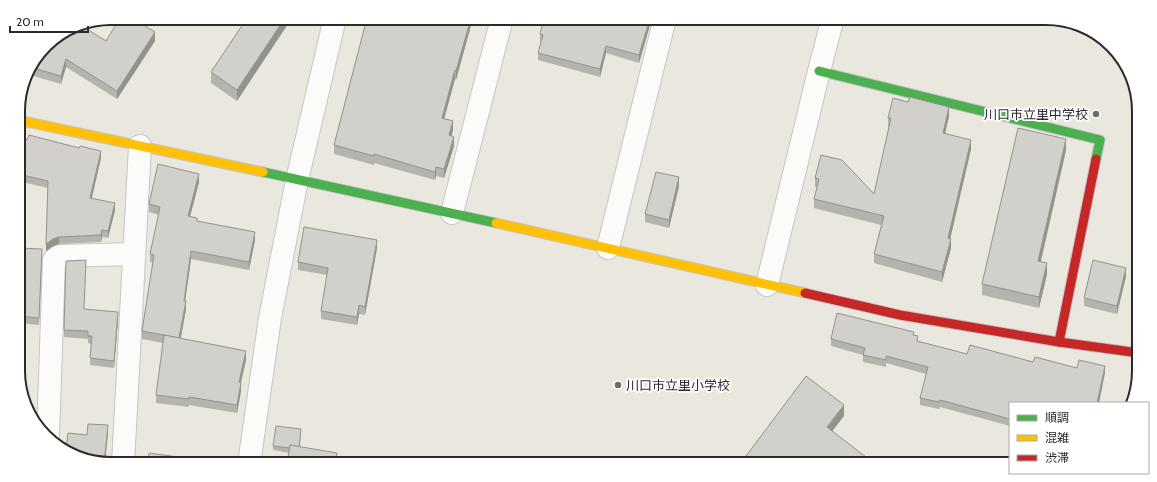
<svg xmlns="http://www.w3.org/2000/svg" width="1157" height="482" font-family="Cabin,'Noto Sans JP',sans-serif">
<rect width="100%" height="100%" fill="#eae7df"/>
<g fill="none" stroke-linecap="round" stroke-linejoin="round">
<g stroke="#c7c5c5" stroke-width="24">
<g id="street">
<polyline points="452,213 502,18"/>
<polyline points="608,248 665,18"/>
<polyline points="767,285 819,71 833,18"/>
<polyline points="48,435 54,260 60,256 134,254"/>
<polyline points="123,464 140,146"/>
<polyline points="249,464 270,318 297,180 335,18"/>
</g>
</g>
<g stroke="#c7c5c5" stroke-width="11">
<g id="fast">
<polyline points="819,71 1100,140 1096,159"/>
<polyline points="263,172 496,223"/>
</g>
</g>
<g stroke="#c7c5c5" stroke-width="11">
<g id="slow">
<polyline points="18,120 263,172"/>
<polyline points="496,223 805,293"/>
</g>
</g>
<g stroke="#c7c5c5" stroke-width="11">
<g id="jam">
<polyline points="805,293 900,315 1059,342 1139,353"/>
<polyline points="1059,342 1096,159"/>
</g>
</g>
<use href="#street" stroke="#fcfbfa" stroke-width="22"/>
<use href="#fast" stroke="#4caf50" stroke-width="9"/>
<use href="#slow" stroke="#ffc107" stroke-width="9"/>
<use href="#jam" stroke="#c62828" stroke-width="9"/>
</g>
<g fill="#b5b3ae">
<polygon points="247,18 237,101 211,83 211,72"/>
<polygon points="366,18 473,18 456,80 455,79 444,118 453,130 452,136 454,146 444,178 436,176 435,180 374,163 374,165 334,154 334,145 367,19"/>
<polygon points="652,18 639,63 606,53 600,77 538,60 538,53 541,42 540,41 540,34"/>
<polygon points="50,41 155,41 117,99 66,67 61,84 27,74 28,70"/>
<polygon points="949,116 945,134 971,149 950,239 951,248 942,282 874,263 874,254 881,225 814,208 814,199 817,187 815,187 815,178 874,194 889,127 888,127 888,118"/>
<polygon points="18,141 101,158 92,198 115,210 108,238 102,237 101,242 59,244 53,246 46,251 48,188 18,181"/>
<polygon points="1066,150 1041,262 1047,274 1039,308 982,295 982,284"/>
<polygon points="199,182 190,217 197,221 255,240 249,270 191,259 185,301 186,309 181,338 246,360 241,383 241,391 237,413 189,405 189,407 156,403 156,395 163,343 142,339 142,331 153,263 150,262 150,254 159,215 149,212 149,204"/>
<polygon points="679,186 669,228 645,222 645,214"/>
<polygon points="19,248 42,256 39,325 19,323"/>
<polygon points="377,248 365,315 359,314 357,325 321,319 321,311 327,275 298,270 298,262"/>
<polygon points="1126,276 1117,314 1084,306 1084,298"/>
<polygon points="84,309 118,319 114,368 90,365 91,344 88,343 88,339 64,337 64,330"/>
<polygon points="914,335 918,342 967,354 1077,368 1105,373 1010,403 1010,426 940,407 939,409 920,405 920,398 926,374 886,363 886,367 863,362 863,355 831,346 831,339"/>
<polygon points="301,434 300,447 289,453 273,450 273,446"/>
</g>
<g fill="#93928d">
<polygon points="285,18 292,18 237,101 237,90"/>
<polygon points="471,18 473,18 456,80 456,71"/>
<polygon points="650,18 652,18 639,63 639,55"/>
<polygon points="155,32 155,41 117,99 117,91"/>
<polygon points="606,46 606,53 600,77 600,69"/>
<polygon points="66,59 66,67 61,84 61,76"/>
<polygon points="455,70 455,79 442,127 442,118"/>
<polygon points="949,107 949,116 943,142 943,133"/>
<polygon points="453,121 453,130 449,144 449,135"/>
<polygon points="454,137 454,146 444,178 444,169"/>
<polygon points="1066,139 1066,150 1038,272 1038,261"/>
<polygon points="971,140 971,149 948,248 948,238"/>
<polygon points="101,151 101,158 90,205 90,198"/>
<polygon points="436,167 436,176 435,180 435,172"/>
<polygon points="199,174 199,182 188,224 188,216"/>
<polygon points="679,177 679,186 669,228 669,220"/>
<polygon points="115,203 115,210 108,238 108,231"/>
<polygon points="102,230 102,237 101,242 101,235"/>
<polygon points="255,232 255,240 249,270 249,262"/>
<polygon points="59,237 59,244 53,246 46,251 46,244 53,239"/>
<polygon points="951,239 951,248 942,282 942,272"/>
<polygon points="377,240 377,248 365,315 365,307"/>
<polygon points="191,251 191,259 184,309 184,301"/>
<polygon points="1047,263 1047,274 1039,308 1039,297"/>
<polygon points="1126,268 1126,276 1117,314 1117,306"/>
<polygon points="186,301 186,309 179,346 179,338"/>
<polygon points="359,305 359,314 357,325 357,317"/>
<polygon points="118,312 118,319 114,368 114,361"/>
<polygon points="246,351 246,360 239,390 239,382"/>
<polygon points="1105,366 1105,373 1099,403 1097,403"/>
<polygon points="241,383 241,391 237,413 237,405"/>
<polygon points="844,405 844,416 827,438 827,427"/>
<polygon points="108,425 108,434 105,463 104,463"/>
<polygon points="337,453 337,464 335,464"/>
</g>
<g fill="#d2d0ca" stroke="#93928d">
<polygon points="120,18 132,18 155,32 117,91 66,59 61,76 30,67 50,41 76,25 79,24 106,41"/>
<polygon points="247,18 285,18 237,90 211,72"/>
<polygon points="367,18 471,18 456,71 455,70 442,118 453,121 449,135 454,137 444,169 436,167 435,172 374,154 374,156 334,145"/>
<polygon points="544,18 650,18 639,55 606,46 600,69 538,53 543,35 540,34"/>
<polygon points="910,97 949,107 943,133 971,140 948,238 951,239 942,272 874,254 884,216 814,199 819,179 815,178 821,155 842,160 874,194 891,118 888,118 893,98 908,102"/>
<polygon points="1018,128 1066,139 1038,261 1047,263 1039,297 982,284"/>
<polygon points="29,135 79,148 80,146 101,151 90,198 115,203 108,231 102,230 101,235 59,237 53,239 46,244 48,181 18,174 18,141 21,141 22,138 27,140"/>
<polygon points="158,164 199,174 188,216 197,218 197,221 255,232 249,262 191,251 184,301 186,301 179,338 142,331 154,255 150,254 160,207 149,204"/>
<polygon points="656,172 679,177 669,220 645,214"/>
<polygon points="304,227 377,240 365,307 359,305 357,317 321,311 328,268 298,262"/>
<polygon points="19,248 42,249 39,318 19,316"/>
<polygon points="86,260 84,309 118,312 114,361 90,358 92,336 88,336 88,331 64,330 66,261"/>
<polygon points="1093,260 1126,268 1117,306 1084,298"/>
<polygon points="837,313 914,332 913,335 918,336 917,341 967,354 970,345 1033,362 1035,357 1077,368 1079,360 1105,366 1097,403 1010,403 1010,419 940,400 939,402 920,398 928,367 886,356 886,360 863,355 865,348 831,339"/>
<polygon points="164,335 246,351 239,382 241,383 237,405 189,397 189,399 156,395"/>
<polygon points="806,376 844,405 827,427 875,464 740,464"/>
<polygon points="88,424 108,425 104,463 76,457 66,449 68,433 87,435"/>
<polygon points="276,426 301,429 299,447 290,445 290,448 273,446"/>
<polygon points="290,445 337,453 335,464 287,464"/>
<polygon points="149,453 178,457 177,460 209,464 148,464"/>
</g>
<g fill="#6e6d6a" stroke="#fff" stroke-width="1.5">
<circle cx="1096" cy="114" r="4"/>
<circle cx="618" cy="385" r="4"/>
</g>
<g text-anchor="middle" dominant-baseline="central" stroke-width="3.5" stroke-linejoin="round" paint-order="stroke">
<g font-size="13" fill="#2b2b2b" stroke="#fff" text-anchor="end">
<text x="1088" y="114">川口市立里中学校</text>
<text x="626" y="385" text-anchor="start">川口市立里小学校</text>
</g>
</g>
<path d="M0 0H1157V482H0ZM111 25H1046A86 86 0 0 1 1132 111V371A86 86 0 0 1 1046 457H111A86 86 0 0 1 25 371V111A86 86 0 0 1 111 25Z" fill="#fff" fill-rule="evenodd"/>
<path fill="none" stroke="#2b2b2b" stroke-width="2" d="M111 25H1046A86 86 0 0 1 1132 111V371A86 86 0 0 1 1046 457H111A86 86 0 0 1 25 371V111A86 86 0 0 1 111 25Z"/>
<rect x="1009" y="402" width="140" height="72" fill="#ffffff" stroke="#aaaaaa"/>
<rect x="1017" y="415" width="20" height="6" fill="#4caf50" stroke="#aaaaaa"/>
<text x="1045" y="422" font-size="12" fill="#2b2b2b">順調</text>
<rect x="1017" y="435" width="20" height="6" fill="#ffc107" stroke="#aaaaaa"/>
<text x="1045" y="442" font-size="12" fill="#2b2b2b">混雑</text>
<rect x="1017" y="455" width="20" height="6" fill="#c62828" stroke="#aaaaaa"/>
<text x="1045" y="462" font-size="12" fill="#2b2b2b">渋滞</text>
<path d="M10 26v6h78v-6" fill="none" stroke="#2b2b2b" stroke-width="2"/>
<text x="16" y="26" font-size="12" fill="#2b2b2b" stroke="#ffffff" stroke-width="3" paint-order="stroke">20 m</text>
</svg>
